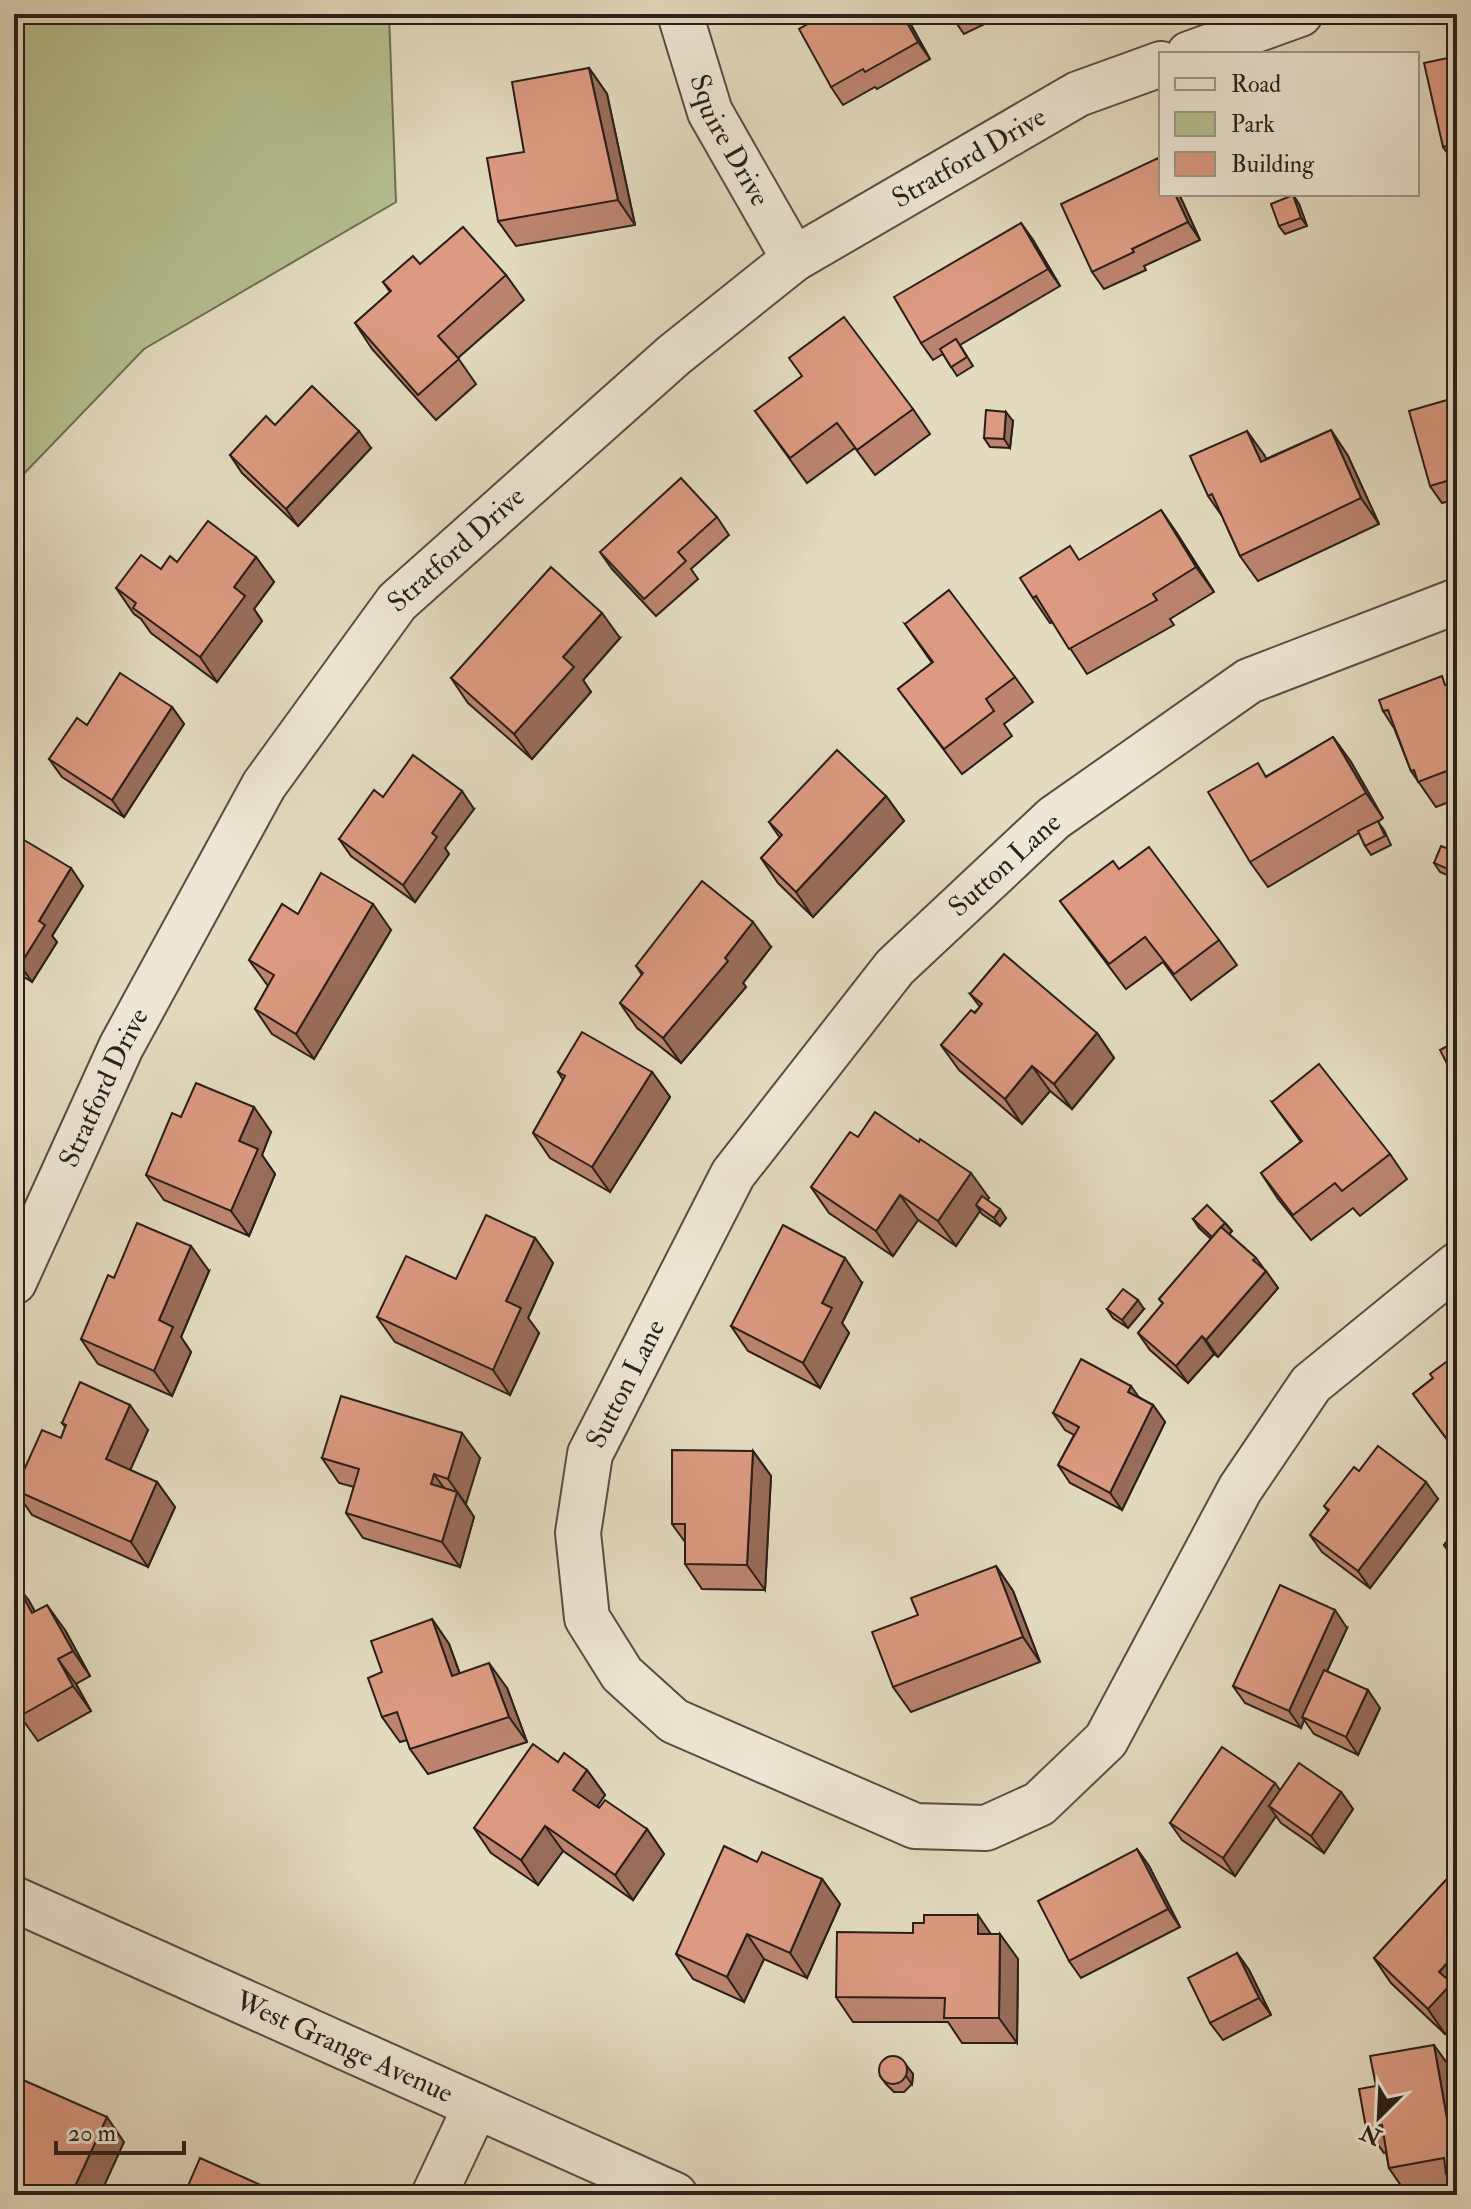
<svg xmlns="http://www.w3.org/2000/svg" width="1471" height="2209" font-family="'IM FELL Double Pica',serif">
<rect width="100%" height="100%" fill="#e3dbc0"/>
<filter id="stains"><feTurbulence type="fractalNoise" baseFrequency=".0025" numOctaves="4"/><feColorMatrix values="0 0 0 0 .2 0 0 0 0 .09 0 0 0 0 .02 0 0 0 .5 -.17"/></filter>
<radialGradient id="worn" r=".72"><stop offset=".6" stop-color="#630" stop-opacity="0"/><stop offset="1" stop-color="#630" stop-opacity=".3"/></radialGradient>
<polygon fill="#b6bf90" stroke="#706e55" stroke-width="2" points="29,14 389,14 396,202 144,349 14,484 14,48"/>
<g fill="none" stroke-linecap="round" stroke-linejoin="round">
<g stroke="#584d44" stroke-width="48">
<g id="minor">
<path id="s1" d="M680 14 710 112 794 259"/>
<polyline points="1189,54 1300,14"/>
<polyline points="1457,601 1249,681 1054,818 895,967 733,1174 590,1454 578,1533 587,1618 622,1674 674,1721 915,1826 986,1828 1039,1804 1106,1740 1240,1489 1311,1384 1457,1265"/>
<path id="s2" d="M14 1282 121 1047 264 785 397 602 674 355 794 259 1078 94 1161 64"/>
<path id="s3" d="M14 1899 675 2195"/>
<polyline points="434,2195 476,2106"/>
</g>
</g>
<use href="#minor" stroke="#ede8d6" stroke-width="44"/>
</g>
<g fill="#bc846f" stroke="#2a1e1a" stroke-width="2">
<polygon points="905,14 930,59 877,89 875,87 843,105 831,87"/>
<polygon points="950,14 1022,14 1007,21 1003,15 964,34"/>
<polygon points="1457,56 1457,163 1455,164 1443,147"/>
<polygon points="589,68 607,94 635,225 516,246 498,221 524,152"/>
<polygon points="1179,194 1200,240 1144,266 1146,270 1104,289 1092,272"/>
<polygon points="1293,195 1299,204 1307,226 1285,234 1279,226"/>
<polygon points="1021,223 1033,240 1060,286 960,345 973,366 957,376 943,354 933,360 921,343"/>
<polygon points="420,264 506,275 524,300 458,358 476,384 436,420 372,349 355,323 390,292 383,282"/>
<polygon points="1457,401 1457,499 1442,503 1430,486"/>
<polygon points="913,409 930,434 875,475 855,448 807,483 755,411"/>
<polygon points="1013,421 1010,448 990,447 984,438"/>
<polygon points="275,425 371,448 298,526 242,473 230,455"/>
<polygon points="1331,430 1348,456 1379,524 1258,581 1240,556 1222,516 1208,496 1247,431 1266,459"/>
<polygon points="1161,510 1178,535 1214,592 1170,619 1174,625 1087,674 1053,622 1050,623 1033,598 1080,560"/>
<polygon points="717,517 729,535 691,569 698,579 656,616 612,569 600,552"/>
<polygon points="256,557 274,582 254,609 262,621 217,682 151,633 141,619 134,614 116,588 177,562"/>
<polygon points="905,624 1015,677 1033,702 1004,724 1012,736 962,774 898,689 932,663"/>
<polygon points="620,638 583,680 591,692 532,759 468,703 451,678"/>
<polygon points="1457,681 1457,799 1436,807 1411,771 1394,728 1383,711"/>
<polygon points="172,707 184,724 124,817 62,777 49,759 87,725"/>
<polygon points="1333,737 1351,762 1383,818 1378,822 1384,830 1391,845 1371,855 1365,846 1359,833 1268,887 1250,862 1267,776"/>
<polygon points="886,796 904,821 813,917 778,883 761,858 780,838 769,822"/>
<polygon points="474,809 445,848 449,854 415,902 351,856 339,839"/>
<polygon points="14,834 83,886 52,936 57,942 32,982 14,971"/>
<polygon points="1457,856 1454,878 1440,872 1434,863"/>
<polygon points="1119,869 1219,940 1237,965 1191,1000 1163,962 1126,989 1060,901"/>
<polygon points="298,914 391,930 314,1059 272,1034 255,1009 268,986 249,960"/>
<polygon points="771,947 743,983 746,987 681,1063 637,1028 620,1003 642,975 636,966"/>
<polygon points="970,994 1097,1033 1114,1058 1072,1109 1050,1091 1022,1124 959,1070 941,1045 980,1007"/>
<polygon points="558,1072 652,1072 670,1097 610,1192 550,1158 533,1133 563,1080"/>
<polygon points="1272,1102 1390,1154 1407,1179 1360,1216 1353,1208 1311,1240 1278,1199 1261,1173 1301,1142"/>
<polygon points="181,1117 271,1132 262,1155 275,1174 249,1236 164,1200 146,1175"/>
<polygon points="858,1137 989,1198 987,1200 1006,1218 1000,1226 982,1214 980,1211 956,1246 918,1220 893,1256 829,1213 811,1187"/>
<polygon points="1193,1219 1225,1223 1232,1231 1229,1234 1256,1258 1278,1288 1218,1357 1214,1354 1188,1383 1150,1350 1138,1333 1163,1304 1159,1299 1211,1239 1199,1228"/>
<polygon points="535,1238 553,1263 528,1318 539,1333 510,1395 395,1342 377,1317 456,1279"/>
<polygon points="209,1271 181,1337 191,1352 172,1396 98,1364 81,1339"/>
<polygon points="862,1283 842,1323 849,1333 820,1388 748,1351 731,1326"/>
<polygon points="1107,1309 1144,1309 1128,1328 1113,1318"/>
<polygon points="1457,1354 1457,1453 1413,1394 1433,1378"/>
<polygon points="1139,1397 1153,1405 1165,1422 1122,1510 1070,1483 1058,1465 1074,1435 1065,1430 1053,1413"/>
<polygon points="62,1423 148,1430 130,1470 157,1482 175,1507 148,1567 32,1515 15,1490 61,1438 65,1427"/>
<polygon points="753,1451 771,1476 765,1590 702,1589 685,1564 685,1542 672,1524"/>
<polygon points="322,1458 480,1458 465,1503 474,1517 460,1567 363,1538 346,1513 354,1487 339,1483"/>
<polygon points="1359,1471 1438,1499 1370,1588 1322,1552 1310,1535 1328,1511 1324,1506"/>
<polygon points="1457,1530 1457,1564 1444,1545"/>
<polygon points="996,1566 1013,1591 1040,1662 911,1712 893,1687 918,1615"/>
<polygon points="29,1601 35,1612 65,1630 90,1676 76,1684 91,1711 38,1741 20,1716"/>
<polygon points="432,1619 449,1644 460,1674 507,1688 527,1742 428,1774 410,1749 407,1740 400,1742 382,1717 382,1672"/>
<polygon points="1347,1628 1327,1671 1380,1708 1358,1755 1314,1734 1304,1720 1301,1728 1245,1703 1233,1686"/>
<polygon points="558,1762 587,1770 605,1795 597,1806 647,1829 664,1854 633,1900 563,1851 538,1885 491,1853 474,1828"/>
<polygon points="1280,1790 1341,1792 1353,1809 1324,1853 1281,1823 1276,1816 1235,1876 1182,1840 1170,1823"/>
<polygon points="1137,1849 1149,1866 1180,1927 1081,1978 1069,1961"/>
<polygon points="757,1862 822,1879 840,1904 807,1978 764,1959 744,2002 693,1979 676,1954"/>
<polygon points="1457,1868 1457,2021 1445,2034 1391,1983 1374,1958"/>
<polygon points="991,1934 1018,1959 1017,2043 962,2043 948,2022 853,2022 836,1997"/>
<polygon points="1237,1953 1249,1970 1271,2015 1223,2040 1210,2023"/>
<polygon points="906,2065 913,2074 912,2084 904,2092 894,2092 886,2084 880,2076"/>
<polygon points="1452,2070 1457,2100 1457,2190 1454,2185 1406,2193 1389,2168 1386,2152 1384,2153 1366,2128"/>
</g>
<g fill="#996c5a" stroke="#2a1e1a" stroke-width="2">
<polygon points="902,14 905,14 930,59 918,42"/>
<polygon points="589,68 607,94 635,225 618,200"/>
<polygon points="1175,194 1179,194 1200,240 1188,222"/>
<polygon points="1293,195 1299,204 1307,226 1301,218"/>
<polygon points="1021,223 1033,240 1060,286 1048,269"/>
<polygon points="1006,412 1013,421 1010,448 1004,439"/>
<polygon points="1331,430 1348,456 1379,524 1361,498"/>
<polygon points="359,431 371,448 298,526 286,509"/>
<polygon points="1247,431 1265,456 1278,487 1261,462"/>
<polygon points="1161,510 1178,535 1214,592 1196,567"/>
<polygon points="256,557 274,582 254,609 262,621 217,682 200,657 234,587"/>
<polygon points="602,613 620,638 583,680 591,692 532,759 514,734 563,657"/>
<polygon points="172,707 184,724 124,817 112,800"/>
<polygon points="1333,737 1351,762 1383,818 1366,793"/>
<polygon points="462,791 474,809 445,848 449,854 415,902 403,885 432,833"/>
<polygon points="886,796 904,821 813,917 796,892"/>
<polygon points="1454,851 1457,856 1457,869 1454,878 1448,869"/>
<polygon points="71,868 83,886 52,936 57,942 32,982 20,965 39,921"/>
<polygon points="373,904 391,930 314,1059 296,1034"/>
<polygon points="753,922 771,947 743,983 746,987 681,1063 663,1038"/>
<polygon points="1097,1033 1114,1058 1072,1109 1054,1084"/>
<polygon points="1032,1066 1050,1091 1022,1124 1005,1099"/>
<polygon points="652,1072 670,1097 610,1192 592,1167"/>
<polygon points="254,1107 271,1132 262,1155 275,1174 249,1236 231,1211 239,1141"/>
<polygon points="971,1173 989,1198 981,1209 976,1205 980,1211 956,1246 938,1221"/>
<polygon points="900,1195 918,1220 893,1256 876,1231"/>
<polygon points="1000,1209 1006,1218 1000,1226 994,1218"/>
<polygon points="1225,1223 1232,1231 1218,1246 1212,1237"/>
<polygon points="535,1238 553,1263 528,1318 539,1333 510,1395 493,1370 506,1301"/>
<polygon points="191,1246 209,1271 181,1337 191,1352 172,1396 154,1371 159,1320"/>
<polygon points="845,1258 862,1283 842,1323 849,1333 820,1388 803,1363 822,1303"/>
<polygon points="1266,1271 1278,1288 1218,1357 1206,1340"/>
<polygon points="1138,1300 1144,1309 1128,1328 1122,1320"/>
<polygon points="1202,1336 1214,1354 1188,1383 1176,1366"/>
<polygon points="1131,1386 1143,1403 1128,1392"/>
<polygon points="130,1405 148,1430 124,1484 106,1459"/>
<polygon points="1153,1405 1165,1422 1122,1510 1110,1493"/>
<polygon points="462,1433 480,1458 466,1504 448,1479"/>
<polygon points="753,1451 771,1476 765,1590 747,1565"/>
<polygon points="434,1474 452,1499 431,1484"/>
<polygon points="157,1482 175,1507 148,1567 131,1542"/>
<polygon points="1426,1482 1438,1499 1370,1588 1358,1571"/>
<polygon points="457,1492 474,1517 460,1567 442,1542"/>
<polygon points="996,1566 1013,1591 1040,1662 1023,1637"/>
<polygon points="14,1580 29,1601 50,1638 32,1613"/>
<polygon points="47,1605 65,1630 90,1676 73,1651"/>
<polygon points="1335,1610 1347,1628 1305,1719 1302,1717 1304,1720 1301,1728 1289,1711"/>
<polygon points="432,1619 449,1644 470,1702 452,1676"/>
<polygon points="58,1659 76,1684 91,1711 73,1686"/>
<polygon points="489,1663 507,1688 527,1742 509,1717"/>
<polygon points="1368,1690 1380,1708 1358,1755 1346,1737"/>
<polygon points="587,1770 605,1795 591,1815 573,1790"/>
<polygon points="1275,1783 1287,1800 1269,1806 1276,1816 1235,1876 1223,1858"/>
<polygon points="1341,1792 1353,1809 1324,1853 1311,1836"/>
<polygon points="545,1826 563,1851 538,1885 521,1860"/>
<polygon points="647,1829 664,1854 633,1900 615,1875"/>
<polygon points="1137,1849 1149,1866 1180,1927 1168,1909"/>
<polygon points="822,1879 840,1904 807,1978 790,1953"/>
<polygon points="978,1915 995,1940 978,1934"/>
<polygon points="747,1934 764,1959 744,2002 727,1977"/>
<polygon points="1000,1934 1018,1959 1017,2043 999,2018"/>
<polygon points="1457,1952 1457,2021 1445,2034 1428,2009 1439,1972"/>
<polygon points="1237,1953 1249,1970 1271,2015 1259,1998"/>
<polygon points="1434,2045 1452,2070 1457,2100 1457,2134 1447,2119"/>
<polygon points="906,2065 913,2074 912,2084 906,2076"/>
<polygon points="107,2117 124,2142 100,2195 71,2195"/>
</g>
<g fill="#db9a81" stroke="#2a1e1a" stroke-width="2">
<polygon points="826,14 902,14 918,42 865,72 863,69 831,87 799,29"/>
<polygon points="1457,56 1457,143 1443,147 1424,63"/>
<polygon points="589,68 618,200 498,221 487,158 524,152 512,82"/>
<polygon points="1158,158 1161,165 1161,194 1175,194 1188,222 1132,249 1134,252 1092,272 1061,204"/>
<polygon points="1293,195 1301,218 1279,226 1271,204"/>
<polygon points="1021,223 1048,269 921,343 894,297"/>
<polygon points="463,227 506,275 438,336 459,359 418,395 355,323 391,291 383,282 413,256 420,264"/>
<polygon points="844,317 913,409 857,450 837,423 790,458 755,411 802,376 789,358"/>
<polygon points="956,339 967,357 951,367 940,349"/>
<polygon points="312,386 359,431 286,509 230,455 266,416 275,425"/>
<polygon points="1454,398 1457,408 1457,478 1430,486 1409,411"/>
<polygon points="986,410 1006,412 1004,439 984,438"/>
<polygon points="1331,430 1361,498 1240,556 1212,494 1208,496 1190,456 1247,431 1261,462"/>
<polygon points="681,478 717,517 678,552 686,561 644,599 600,552"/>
<polygon points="1161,510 1196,567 1153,594 1157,600 1069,649 1036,596 1033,598 1020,578 1070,546 1079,560"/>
<polygon points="208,521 256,557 234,587 245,596 200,657 133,608 136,603 116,588 141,555 161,569 170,556 177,562"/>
<polygon points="551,567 602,613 563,657 574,667 514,734 451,678"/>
<polygon points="949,590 1015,677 986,699 994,711 944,749 898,689 933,662 905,624"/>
<polygon points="120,673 172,707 112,800 49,759 77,718 87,725"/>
<polygon points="1442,676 1445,685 1457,681 1457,767 1418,782 1414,770 1411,771 1388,710 1383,711 1379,700"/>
<polygon points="1333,737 1366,793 1250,862 1208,792 1258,763 1266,777"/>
<polygon points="837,750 886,796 796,892 761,858 782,835 769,822"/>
<polygon points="413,755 462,791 432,833 437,837 403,885 339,839 374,790 383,797"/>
<polygon points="1378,821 1385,836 1365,846 1358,831"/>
<polygon points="14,834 71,868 39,921 45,925 20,965 14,961"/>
<polygon points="1441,846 1454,851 1448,869 1434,863"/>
<polygon points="1149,847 1219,940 1174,974 1145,937 1109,964 1060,901 1113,861 1119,869"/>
<polygon points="321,873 373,904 296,1034 255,1009 274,975 249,960 282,904 298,914"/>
<polygon points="702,881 753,922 725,958 728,961 663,1038 620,1003 643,973 636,966"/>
<polygon points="1004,954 1097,1033 1054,1084 1032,1066 1005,1099 941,1045 971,1010 975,1013 982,1004 970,994"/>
<polygon points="582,1032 652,1072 592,1167 533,1133 565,1076 558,1072"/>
<polygon points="1457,1041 1457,1083 1440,1050"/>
<polygon points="1319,1064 1390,1154 1342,1191 1335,1183 1293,1215 1261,1173 1302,1141 1272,1102"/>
<polygon points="196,1083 254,1107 239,1141 258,1149 231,1211 146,1175 172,1113 181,1117"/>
<polygon points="875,1112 919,1142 920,1139 971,1173 938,1221 900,1195 876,1231 811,1187 850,1132 858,1137"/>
<polygon points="982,1196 1000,1209 994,1218 976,1205"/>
<polygon points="1207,1205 1225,1223 1212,1237 1193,1219"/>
<polygon points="486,1215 535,1238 506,1301 521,1308 493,1370 377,1317 406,1256 456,1279"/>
<polygon points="137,1223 191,1246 159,1320 173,1327 154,1371 81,1339 108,1275 114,1278"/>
<polygon points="783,1225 845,1258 822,1303 832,1308 803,1363 731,1326"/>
<polygon points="1221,1227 1256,1258 1253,1260 1266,1271 1206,1340 1202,1336 1176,1366 1138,1333 1163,1303 1159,1299"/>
<polygon points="1123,1289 1138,1300 1122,1320 1107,1309"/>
<polygon points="1457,1354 1457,1444 1453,1447 1413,1394 1433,1378 1430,1374"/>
<polygon points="1081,1359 1131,1386 1128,1392 1153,1405 1110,1493 1058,1465 1079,1427 1053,1413"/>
<polygon points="80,1382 130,1405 106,1459 157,1482 131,1542 15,1490 42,1430 61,1438 66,1425 62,1423"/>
<polygon points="341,1396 462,1433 448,1479 434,1474 431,1484 457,1492 442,1542 346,1513 359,1469 322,1458"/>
<polygon points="1378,1446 1426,1482 1358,1571 1310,1535 1329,1510 1324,1506 1354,1467 1359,1471"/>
<polygon points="672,1450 753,1451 747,1565 685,1564 685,1524 672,1524"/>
<polygon points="1457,1530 1457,1558 1444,1545"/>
<polygon points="996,1566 1023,1637 893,1687 872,1632 918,1615 911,1598"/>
<polygon points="14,1580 32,1613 47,1605 73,1651 58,1659 73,1686 20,1716 14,1705"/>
<polygon points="1280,1585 1335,1610 1289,1711 1233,1686"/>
<polygon points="432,1619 452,1676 489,1663 509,1717 410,1749 397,1712 382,1717 368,1678 382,1672 371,1641"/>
<polygon points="1324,1670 1368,1690 1346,1737 1302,1717"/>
<polygon points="533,1744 558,1762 564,1753 587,1770 573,1790 599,1808 605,1800 647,1829 615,1875 545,1826 521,1860 474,1828"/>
<polygon points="1222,1747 1275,1783 1223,1858 1170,1823"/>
<polygon points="1299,1763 1341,1792 1311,1836 1269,1806"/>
<polygon points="724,1846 757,1862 762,1852 822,1879 790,1953 747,1934 727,1977 676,1954"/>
<polygon points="1137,1849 1168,1909 1069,1961 1038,1901"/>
<polygon points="1457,1868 1457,1952 1439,1972 1452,1983 1428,2009 1374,1958"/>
<polygon points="924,1915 978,1915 978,1934 1000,1934 999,2018 944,2018 945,1998 836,1997 837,1932 913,1933 913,1923 924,1923"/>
<polygon points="1237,1953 1259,1998 1210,2023 1188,1978"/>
<polygon points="1434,2045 1447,2119 1457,2118 1457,2172 1446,2174 1444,2158 1389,2168 1382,2125 1366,2128 1359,2089 1376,2086 1370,2056"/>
<circle cx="893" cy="2070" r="14"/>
<polygon points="14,2076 107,2117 71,2195 14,2195"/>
<polygon points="200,2158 272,2190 270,2195 184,2195"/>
</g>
<g text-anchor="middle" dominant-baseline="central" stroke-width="6" stroke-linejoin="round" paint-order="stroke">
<g font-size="28" fill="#2a1e1a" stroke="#ede8d6">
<text stroke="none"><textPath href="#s1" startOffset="136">Squire Drive</textPath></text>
<text stroke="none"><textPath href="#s2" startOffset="1510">Stratford Drive</textPath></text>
<text stroke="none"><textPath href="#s2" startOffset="862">Stratford Drive</textPath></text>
<text transform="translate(1005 865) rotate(-42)">Sutton Lane</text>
<text stroke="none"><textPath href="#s2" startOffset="214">Stratford Drive</textPath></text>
<text transform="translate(626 1384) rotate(-63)">Sutton Lane</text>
<text stroke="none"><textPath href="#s3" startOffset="362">West Grange Avenue</textPath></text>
</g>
</g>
<rect width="1471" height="2209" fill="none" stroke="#e3dbc0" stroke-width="48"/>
<rect x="16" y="16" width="1439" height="2177" fill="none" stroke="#2a1e1a" stroke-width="4"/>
<rect x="24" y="24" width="1423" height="2161" fill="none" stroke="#2a1e1a" stroke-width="2"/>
<rect x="1159" y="52" width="260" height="144" fill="#ede8d6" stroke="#9f978b" stroke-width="2"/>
<rect x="1175" y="78" width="40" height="12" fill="#ede8d6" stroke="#9f978b" stroke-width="2"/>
<text x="1231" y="92" font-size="24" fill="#2a1e1a">Road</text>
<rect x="1175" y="112" width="40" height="24" fill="#b6bf90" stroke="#9f978b" stroke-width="2"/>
<text x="1231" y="132" font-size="24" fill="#2a1e1a">Park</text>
<rect x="1175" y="152" width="40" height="24" fill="#db9a81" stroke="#9f978b" stroke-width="2"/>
<text x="1231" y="172" font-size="24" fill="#2a1e1a">Building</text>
<g transform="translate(1379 2117) rotate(204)" stroke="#ede8d6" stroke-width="6" paint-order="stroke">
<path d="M0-6L14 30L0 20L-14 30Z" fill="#2a1e1a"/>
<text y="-12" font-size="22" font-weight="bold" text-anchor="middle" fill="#2a1e1a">N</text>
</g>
<path d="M56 2141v12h128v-12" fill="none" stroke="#2a1e1a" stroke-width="4"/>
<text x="68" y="2141" font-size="24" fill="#2a1e1a" stroke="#ede8d6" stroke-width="6" paint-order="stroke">20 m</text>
<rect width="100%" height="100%" filter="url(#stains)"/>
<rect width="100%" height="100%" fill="url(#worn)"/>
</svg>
